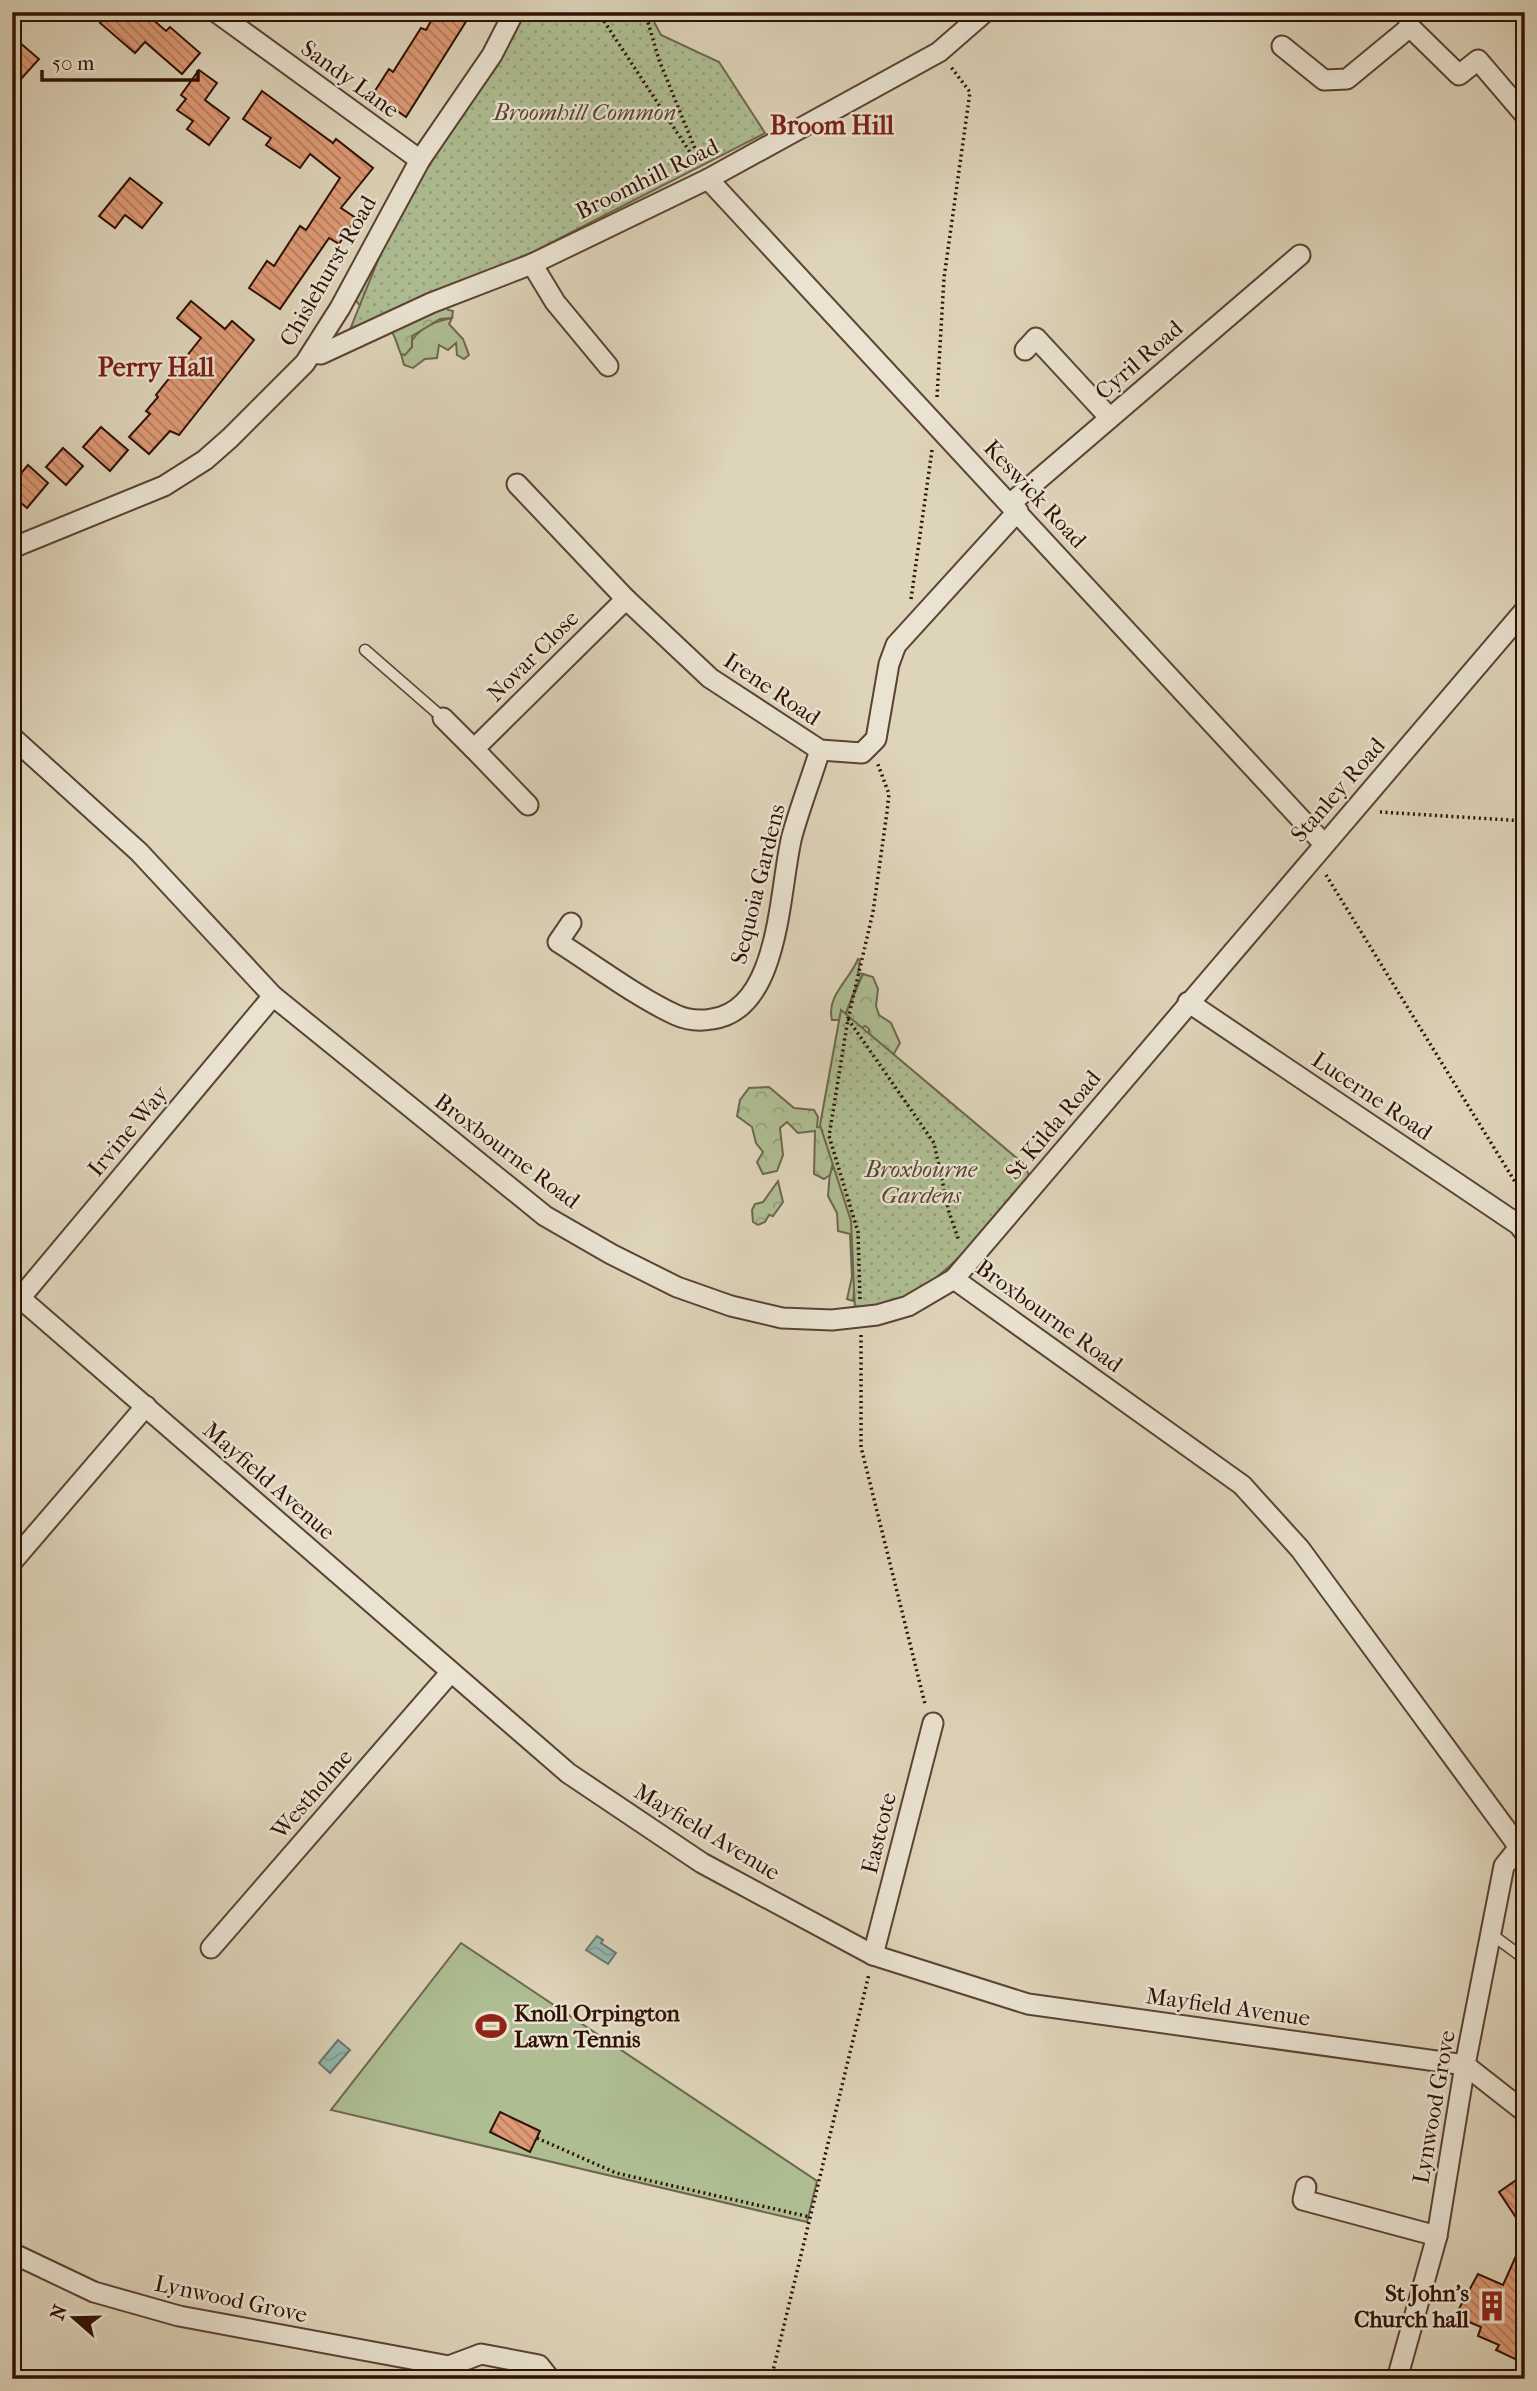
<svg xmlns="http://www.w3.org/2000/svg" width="1537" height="2391" font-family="'IM FELL French Canon',serif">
<defs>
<pattern id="forest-crowns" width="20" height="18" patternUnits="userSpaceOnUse" patternTransform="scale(1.75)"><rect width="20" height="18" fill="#aebd92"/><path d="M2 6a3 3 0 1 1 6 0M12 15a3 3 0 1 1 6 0" fill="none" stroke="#96a17c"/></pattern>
<pattern id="park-dots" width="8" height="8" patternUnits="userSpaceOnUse" patternTransform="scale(1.75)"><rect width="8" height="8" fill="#aebd92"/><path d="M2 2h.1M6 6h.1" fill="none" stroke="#96a17c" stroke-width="1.8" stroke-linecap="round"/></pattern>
<pattern id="water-waves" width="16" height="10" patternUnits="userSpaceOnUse" patternTransform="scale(1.75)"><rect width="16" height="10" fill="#93b8b0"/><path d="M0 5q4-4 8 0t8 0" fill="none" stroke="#7f9d96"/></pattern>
<pattern id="building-back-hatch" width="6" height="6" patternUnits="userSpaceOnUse" patternTransform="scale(1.75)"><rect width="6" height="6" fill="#de9a76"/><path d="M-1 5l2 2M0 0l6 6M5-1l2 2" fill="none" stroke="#b47c5f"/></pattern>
</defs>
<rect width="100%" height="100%" fill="#ded4ba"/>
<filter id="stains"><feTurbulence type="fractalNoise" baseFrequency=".00286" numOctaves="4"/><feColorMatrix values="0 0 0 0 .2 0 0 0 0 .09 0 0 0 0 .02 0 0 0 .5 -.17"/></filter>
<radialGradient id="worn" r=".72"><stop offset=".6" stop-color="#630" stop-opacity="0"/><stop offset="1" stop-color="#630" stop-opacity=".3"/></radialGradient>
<g fill="#aebd92" stroke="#6e674c" stroke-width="2">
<path d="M452 318 449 324 463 339 469 355 464 359 457 355 456 343 448 350 439 345 437 358 425 359 413 368 404 365 401 354 405 355C412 332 429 322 452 318Z"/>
<path d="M858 959 860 960 858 973 863 974C854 988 850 1004 843 1020H832C826 996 849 981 858 959Z"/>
<polygon points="836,1166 853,1227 856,1275 853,1301 847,1299 852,1277 850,1234 838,1231 837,1213 828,1196 830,1171"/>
<polygon points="461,1943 817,2181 807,2222 331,2110"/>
</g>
<g fill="url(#forest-crowns)" stroke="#6e674c" stroke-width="2">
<path d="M375 247 435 311 447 305 448 310 453 311 452 318 440 319 412 336V347L405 355 401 354C397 346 395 333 389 328 363 304 353 314 349 270Z"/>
<polygon points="863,974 873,977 878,989 876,1006 879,1015 891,1023 900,1043 834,1159 830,1175 824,1179 814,1174 815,1131 798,1133 787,1122 780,1128 783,1155 777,1171 763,1174 757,1162 763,1152 756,1143 752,1127 737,1116 740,1100 749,1088 769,1087 794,1108 814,1110 818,1117 817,1127 826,1128 869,1038 869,1029 865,1026 853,1034 843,1020"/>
<polygon points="778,1181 783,1202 773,1216 769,1215 765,1222 758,1225 753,1222 752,1210 755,1204 763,1202"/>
</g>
<g fill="url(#park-dots)" stroke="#6e674c" stroke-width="2">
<polygon points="524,12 649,12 661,35 719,62 765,133 533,252 349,332 414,171 499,62"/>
<path d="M841 1010 1025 1165 1029 1176C998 1212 954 1272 912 1294 895 1303 875 1306 855 1310L851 1221 820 1125Z"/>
</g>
<g fill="url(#water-waves)" stroke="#6b756c" stroke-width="2">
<polygon points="597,1936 603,1940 601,1943 616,1953 608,1964 586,1950"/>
<polygon points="338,2040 350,2050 330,2073 319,2063"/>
</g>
<g fill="url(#building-back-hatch)" stroke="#2f1106" stroke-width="2">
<polygon points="109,12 144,12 166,31 170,27 200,53 182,74 145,42 135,53 100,23"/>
<polygon points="436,12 472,12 406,117 373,94 389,69 393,72 421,28 426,30"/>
<polygon points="12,36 39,59 12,89"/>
<polygon points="199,70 217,83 205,100 229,118 209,145 187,129 193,121 177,110 186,99 181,95"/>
<polygon points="262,91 333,143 336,139 373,168 341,208 356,218 339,244 329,238 280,309 249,288 267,261 274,266 300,226 306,230 340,178 310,154 300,168 266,145 271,138 243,119"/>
<polygon points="130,178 162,203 142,228 125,215 115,228 99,216"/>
<polygon points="191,301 225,329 232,321 254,340 179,435 170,431 149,454 129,437 150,414 146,411 158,397 156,395 201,338 177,318"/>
<polygon points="101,427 128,450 110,471 83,447"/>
<polygon points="63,448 83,466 66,485 46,467"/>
<polygon points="28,465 48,483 27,508 12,495 12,484"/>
<polygon points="500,2112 540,2131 530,2152 490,2132"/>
<polygon points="1525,2174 1525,2231 1499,2192"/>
<polygon points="1525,2236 1525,2337 1515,2359 1496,2350 1499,2345 1478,2336 1481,2327 1455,2316 1478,2274 1503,2285"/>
</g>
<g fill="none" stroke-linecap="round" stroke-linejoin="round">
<g stroke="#5b4233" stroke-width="13">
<g id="service">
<polyline points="365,650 443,718"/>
<polyline points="1491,1934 1525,1959"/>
</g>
</g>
<g stroke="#5b4233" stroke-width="23">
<g id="minor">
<polyline points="216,12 420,160"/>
<polyline points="1407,12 1410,27 1459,75 1478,60 1525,115"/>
<polyline points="1282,46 1324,80 1347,79 1410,27"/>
<polyline points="708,179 1324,844"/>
<polyline points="532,264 555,302 608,366"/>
<polyline points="1025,350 1036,338 1109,417"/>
<polyline points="312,353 321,354 431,303 532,264 708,179 939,52 985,12"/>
<polyline points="517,484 626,599 710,678 820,750 862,753 876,739 889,664 896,645 1018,511"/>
<polyline points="1011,503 1300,255"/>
<polyline points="12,548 164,486 205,460 230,438 305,363 340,308 420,160 492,55 514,12"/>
<polyline points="443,718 474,749 626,599"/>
<polyline points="12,737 139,852 273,996 545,1216 611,1254 677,1287 731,1306 782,1318 832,1320 877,1315 908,1306 954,1279 1242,1485 1300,1549 1519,1847"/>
<polyline points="474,749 528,805"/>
<path d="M571 923 558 942C593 964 640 999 676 1015 687 1020 701 1021 712 1019 781 1010 779 887 792 836 800 807 811 779 820 750"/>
<polyline points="1188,1002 1519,1225 1525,1233"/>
<polyline points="954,1279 1525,610"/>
<polyline points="12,1291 568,1773 702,1863 873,1955 1028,2004 1465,2065 1525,2112"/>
<polyline points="21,1297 273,996"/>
<polyline points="12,1562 146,1406"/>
<polyline points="211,1948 451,1672"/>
<polyline points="873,1955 933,1723"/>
<polyline points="1306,2187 1303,2200 1437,2236"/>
<polyline points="12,2253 94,2292 179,2316 449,2366 481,2354 539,2365 550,2379"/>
<polyline points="1397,2379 1437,2236 1465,2065 1504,1866 1525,1840"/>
</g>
</g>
<g stroke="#2f1106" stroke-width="3.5" stroke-dasharray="2 3.5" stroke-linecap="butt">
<polyline points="598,12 697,163"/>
<polyline points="645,12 659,60 700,161"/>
<polyline points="532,14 544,12"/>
<polyline points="937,397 944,278 970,92 951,67"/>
<polyline points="911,599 932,450"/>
<polyline points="1380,812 1525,821"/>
<polyline points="1326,875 1525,1198"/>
<polyline points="848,1019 934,1143 949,1212 959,1241"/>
<polyline points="860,1299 858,1232 829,1136 848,1019 873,912 887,812 889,794 877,762"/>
<polyline points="861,1335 861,1447 925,1704"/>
<polyline points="537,2138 616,2173 810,2217"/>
<polyline points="771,2379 869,1974"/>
</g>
<use href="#service" stroke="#eae3d2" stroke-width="10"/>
<use href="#minor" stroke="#eae3d2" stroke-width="19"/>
</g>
<defs>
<g id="stadium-bare" transform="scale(2.415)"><path d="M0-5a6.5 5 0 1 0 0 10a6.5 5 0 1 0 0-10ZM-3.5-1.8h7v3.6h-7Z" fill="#8f2418" stroke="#eae3d2" stroke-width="2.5" paint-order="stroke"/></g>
<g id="building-bare" transform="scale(2.415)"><path d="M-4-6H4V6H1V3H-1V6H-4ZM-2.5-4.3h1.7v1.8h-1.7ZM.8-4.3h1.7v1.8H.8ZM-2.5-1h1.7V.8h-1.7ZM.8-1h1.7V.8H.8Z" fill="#8f2418" stroke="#eae3d2" stroke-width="2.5" paint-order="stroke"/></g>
</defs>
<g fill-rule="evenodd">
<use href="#stadium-bare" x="491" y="2026"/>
<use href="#building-bare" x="1492" y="2306"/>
</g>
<g text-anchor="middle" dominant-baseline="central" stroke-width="5" stroke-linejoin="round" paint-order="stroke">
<g font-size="23" fill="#2f1106" stroke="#eae3d2">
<text transform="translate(350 79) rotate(36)">Sandy Lane</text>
<text transform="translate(647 179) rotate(-26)">Broomhill Road</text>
<text transform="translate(328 271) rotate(-60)">Chislehurst Road</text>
<text transform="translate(1139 360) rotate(-41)">Cyril Road</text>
<text transform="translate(1035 494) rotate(47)">Keswick Road</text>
<text transform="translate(533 656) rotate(-45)">Novar Close</text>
<text transform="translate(772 689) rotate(34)">Irene Road</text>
<text transform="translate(1338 790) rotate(-49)">Stanley Road</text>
<text transform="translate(758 884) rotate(-76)">Sequoia Gardens</text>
<text transform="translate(1372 1096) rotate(34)">Lucerne Road</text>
<text transform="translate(1053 1125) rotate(-50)">St Kilda Road</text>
<text transform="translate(128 1131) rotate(-50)">Irvine Way</text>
<text transform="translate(507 1151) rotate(37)">Broxbourne Road</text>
<text transform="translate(1049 1316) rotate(36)">Broxbourne Road</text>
<text transform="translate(269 1481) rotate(41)">Mayfield Avenue</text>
<text transform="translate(312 1794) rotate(-49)">Westholme</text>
<text transform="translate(707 1832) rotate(31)">Mayfield Avenue</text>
<text transform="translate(879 1833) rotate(-76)">Eastcote</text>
<text transform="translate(1228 2007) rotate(8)">Mayfield Avenue</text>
<text transform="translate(1434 2107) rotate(-80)">Lynwood Grove</text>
<text transform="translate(231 2299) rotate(12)">Lynwood Grove</text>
</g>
<g font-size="23" font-style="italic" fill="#554530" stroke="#eae3d2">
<text x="585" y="112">Broomhill Common</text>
<text x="921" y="1169">Broxbourne<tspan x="921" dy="26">Gardens</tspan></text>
</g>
<g font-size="23" font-weight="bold" fill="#2f1106" stroke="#eae3d2" text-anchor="start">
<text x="514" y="2013">Knoll Orpington<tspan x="514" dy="26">Lawn Tennis</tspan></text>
<text x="1469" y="2293" text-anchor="end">St John’s<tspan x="1469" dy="26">Church hall</tspan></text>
</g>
<g font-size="26" font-weight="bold" fill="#7a1f14" stroke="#eae3d2">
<text x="832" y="125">Broom Hill</text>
<text x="156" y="367">Perry Hall</text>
</g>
</g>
<rect width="1537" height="2391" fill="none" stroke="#ded4ba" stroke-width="42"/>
<rect x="14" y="14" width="1509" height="2363" fill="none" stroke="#2f1106" stroke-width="3.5"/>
<rect x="21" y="21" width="1495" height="2349" fill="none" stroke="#2f1106" stroke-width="2"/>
<g transform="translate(74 2318) rotate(290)" stroke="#eae3d2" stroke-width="5" paint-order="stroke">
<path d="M0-5L12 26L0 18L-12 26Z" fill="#2f1106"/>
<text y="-10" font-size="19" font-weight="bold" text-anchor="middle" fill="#2f1106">N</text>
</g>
<path d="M42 70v10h156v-10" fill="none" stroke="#2f1106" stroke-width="3.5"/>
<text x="52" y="70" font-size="21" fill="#2f1106" stroke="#eae3d2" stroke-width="5" paint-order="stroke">50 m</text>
<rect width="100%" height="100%" filter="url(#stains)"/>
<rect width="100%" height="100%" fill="url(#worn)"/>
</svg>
